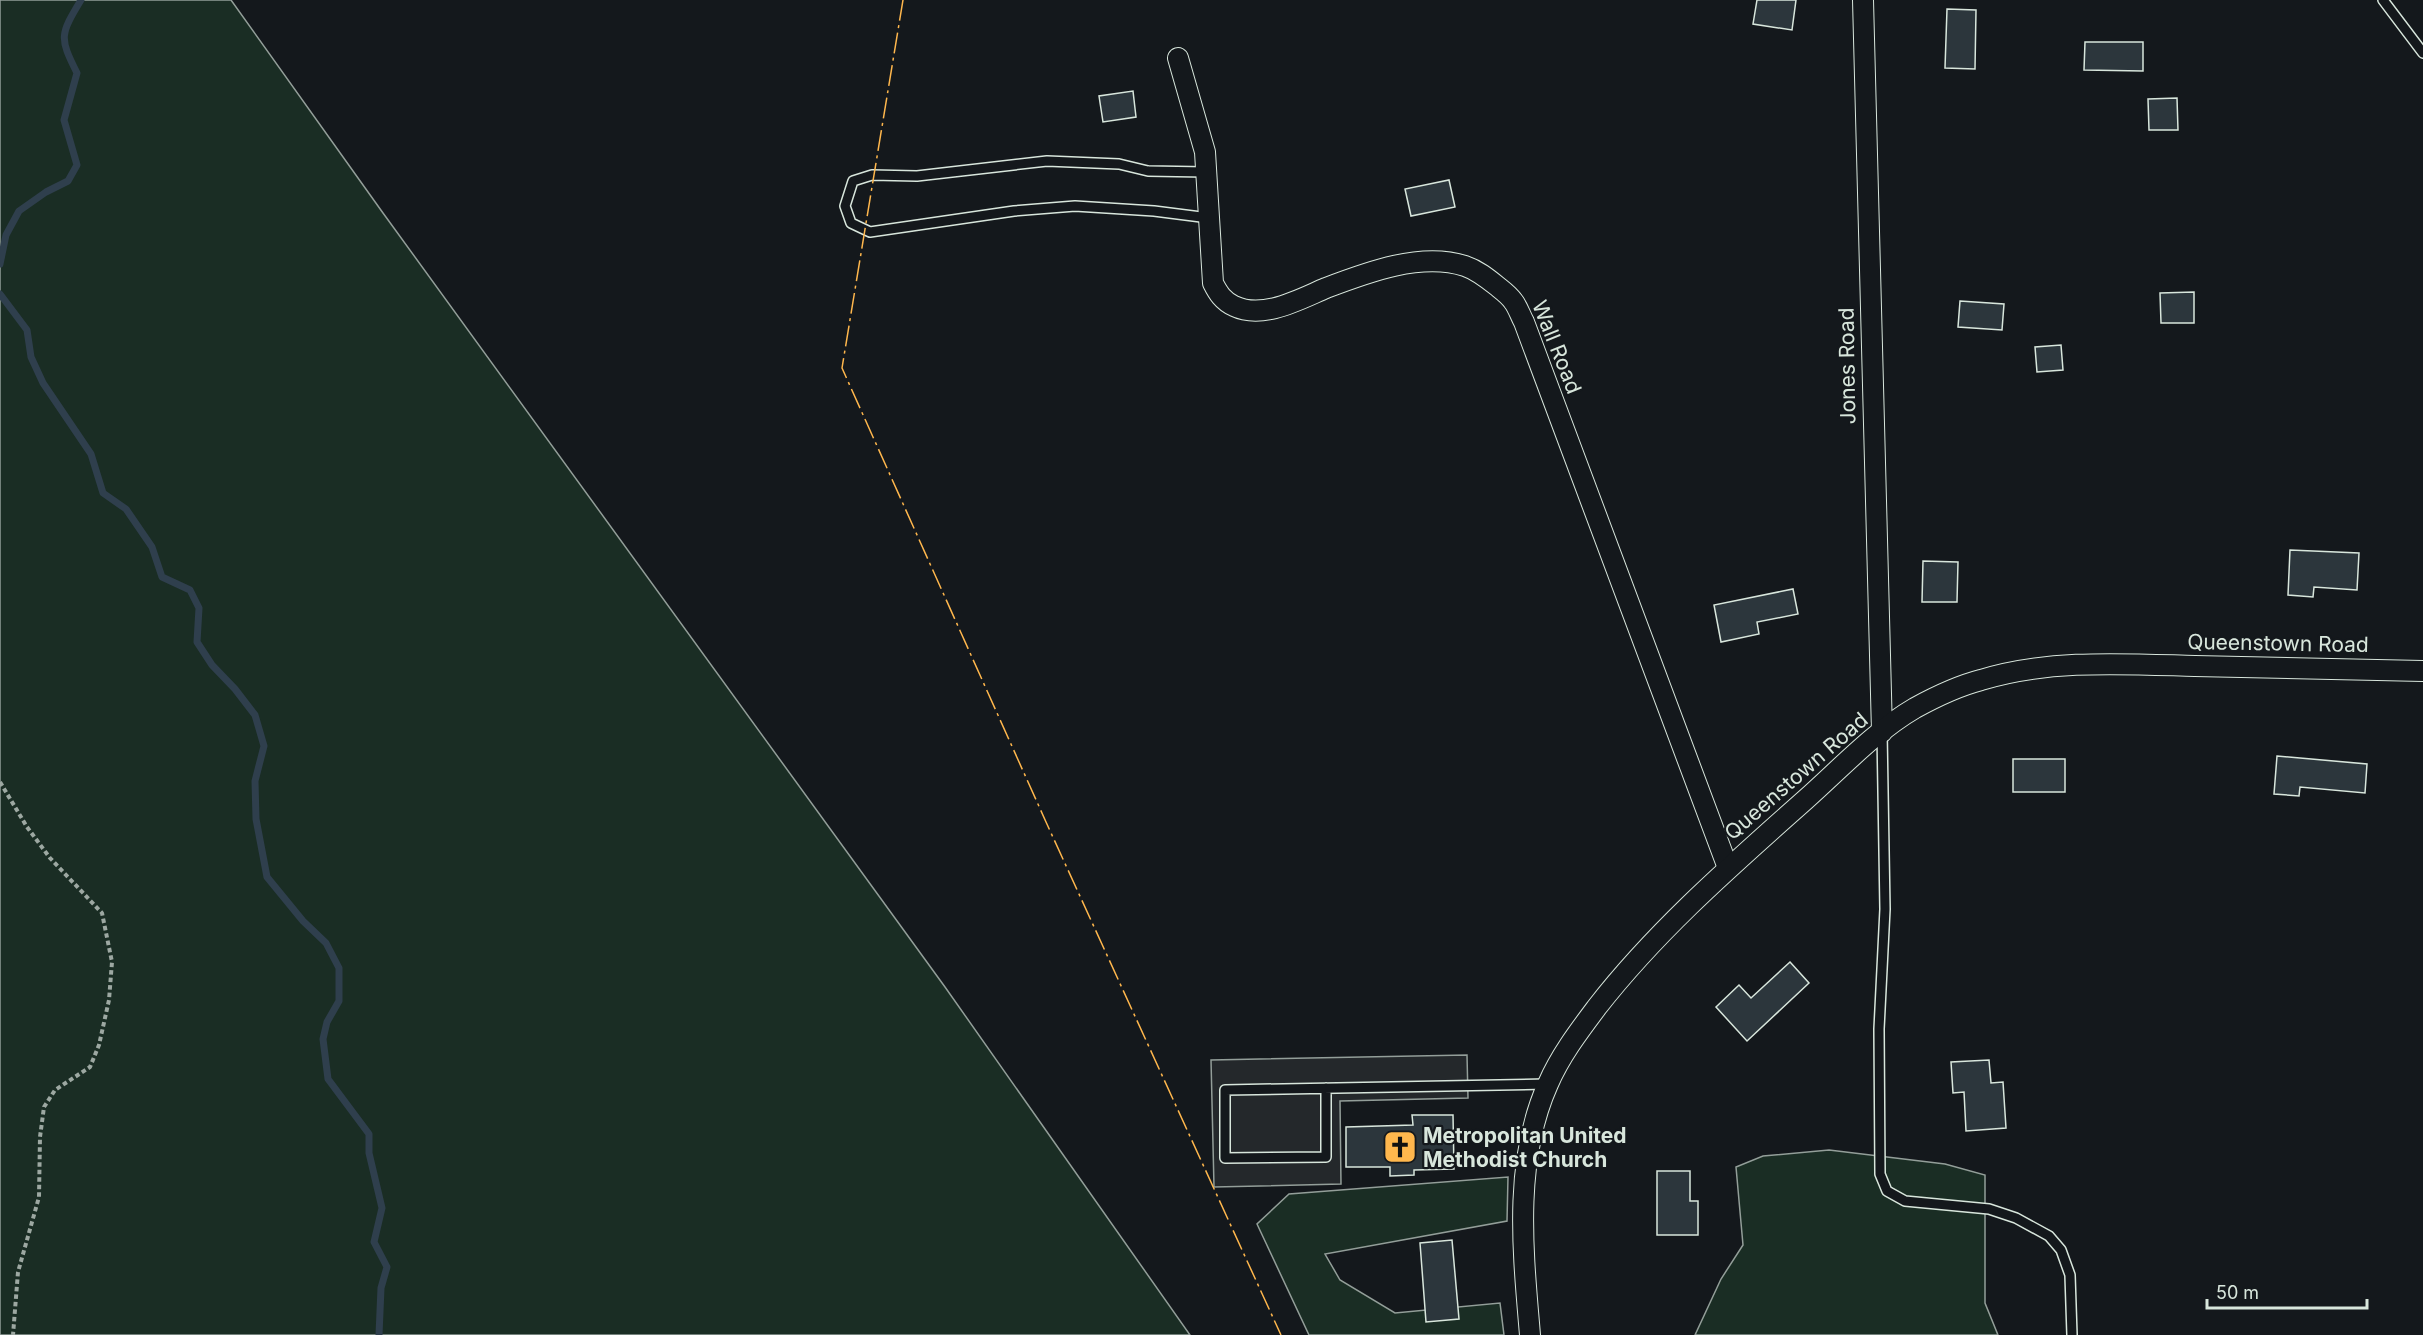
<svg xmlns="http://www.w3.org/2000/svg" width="2423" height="1335" font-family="Inter,sans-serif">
<rect width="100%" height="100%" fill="#14181c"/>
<g fill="#1a2d24" stroke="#939e99" stroke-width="1.5">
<polygon points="0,0 231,0 383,213 945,987 1190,1335 0,1335"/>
<polygon points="1829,1150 1945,1164 1985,1175 1985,1303 1998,1335 1695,1335 1721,1279 1743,1245 1736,1167 1763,1156"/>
<polygon points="1508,1177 1507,1221 1325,1254 1340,1280 1395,1313 1500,1303 1504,1335 1309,1335 1257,1224 1289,1194"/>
</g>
<polygon fill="#24282b" stroke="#939e99" stroke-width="1.5" points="1467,1055 1468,1098 1340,1101 1341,1184 1214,1187 1211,1060"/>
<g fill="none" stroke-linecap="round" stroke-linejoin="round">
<g stroke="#2f3f4d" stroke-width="7">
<path d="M0 264 6 235 19 211 46 192 68 181 77 165 64 120 77 73C59 37 60 35 81 0"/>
<polyline points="0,294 27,330 31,357 43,383 91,454 103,493 126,509 152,547 162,577 190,590 199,608 197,642 212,665 235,689 255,715 264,746 255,781 256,819 267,877 303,921 326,943 339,968 339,1001 327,1022 323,1039 328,1079 369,1134 369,1153 382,1208 374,1242 387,1267 381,1288 379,1335"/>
</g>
</g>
<g fill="#2c363c" stroke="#d8e6dc" stroke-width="1.5">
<polygon points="1757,0 1796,0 1792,30 1753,24"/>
<polygon points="1947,9 1976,10 1975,69 1945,68"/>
<polygon points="2085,42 2143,42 2143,71 2084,70"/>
<polygon points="1133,91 1136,117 1103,122 1099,96"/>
<polygon points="2177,98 2178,130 2149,130 2148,99"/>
<polygon points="1449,180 1455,207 1411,216 1405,189"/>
<polygon points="2194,292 2194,323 2161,323 2160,293"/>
<polygon points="1960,301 2004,304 2002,330 1958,327"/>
<polygon points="2061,345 2063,370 2037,372 2035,347"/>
<polygon points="2290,550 2359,553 2357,590 2314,587 2313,597 2288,595"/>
<polygon points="1923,561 1958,562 1957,602 1922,602"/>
<polygon points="1793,589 1798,614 1757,622 1759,634 1721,642 1714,605"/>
<polygon points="2277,756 2367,764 2365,793 2300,787 2299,796 2274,794"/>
<rect x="2013" y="759" width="52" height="33"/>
<polygon points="1790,962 1809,983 1747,1041 1716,1007 1739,985 1751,998"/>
<polygon points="1989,1060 1991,1083 2003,1082 2006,1128 1966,1131 1964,1092 1953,1093 1951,1062"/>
<polygon points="1412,1115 1453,1115 1454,1169 1414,1170 1414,1175 1390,1176 1390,1167 1346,1167 1346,1127 1413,1125"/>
<polygon points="1657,1171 1690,1171 1690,1201 1698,1201 1698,1235 1657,1235"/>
<polygon points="1452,1240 1459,1319 1426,1322 1420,1243"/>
</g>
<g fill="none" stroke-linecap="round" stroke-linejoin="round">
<g stroke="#d8e6dc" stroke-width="12">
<g id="service">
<polyline points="2383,0 2423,53"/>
<polyline points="1206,172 1148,171 1119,164 1047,161 917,176 872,175 853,181 845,206 851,223 870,232 1014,211 1075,206 1154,211 1209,218"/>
<polyline points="1882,732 1885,909 1879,1029 1880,1174 1887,1191 1905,1201 1989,1209 2016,1218 2049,1236 2061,1250 2070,1275 2072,1335"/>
<polyline points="1326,1088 1326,1157 1225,1158 1225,1090 1547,1084"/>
</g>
</g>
<g stroke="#d8e6dc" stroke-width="22">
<g id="minor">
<polyline points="1863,0 1882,732"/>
<path d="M1178 58 1205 152 1213 283C1218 293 1223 301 1234 306 1263 320 1300 299 1326 288 1368 272 1421 252 1465 266 1477 270 1487 278 1497 286 1502 290 1509 295 1513 301 1518 307 1520 315 1524 322L1728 868"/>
<path d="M1530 1335C1523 1252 1513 1162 1548 1084 1560 1056 1579 1031 1597 1007 1657 930 1732 865 1805 800 1840 769 1874 732 1915 708 1935 697 1958 686 1981 680 2049 659 2124 664 2195 666 2271 667 2347 669 2423 671"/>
</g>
</g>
<polyline stroke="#9da8a2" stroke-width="4" stroke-dasharray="4.5 3" stroke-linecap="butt" points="0,782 27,827 50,858 102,913 112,962 109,1000 99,1045 90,1067 55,1090 44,1107 40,1137 39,1197 18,1272 13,1335"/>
<use href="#service" stroke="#14181c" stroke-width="9"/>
<use href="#minor" stroke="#14181c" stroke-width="20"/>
<polyline stroke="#ffb74d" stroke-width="1.5" stroke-dasharray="21 4.5 3 4.5" stroke-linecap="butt" points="903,0 842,368 1046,822 1281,1335"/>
</g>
<defs>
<g id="church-square" transform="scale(1.725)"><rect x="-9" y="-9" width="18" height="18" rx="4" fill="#ffb74d" stroke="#14181c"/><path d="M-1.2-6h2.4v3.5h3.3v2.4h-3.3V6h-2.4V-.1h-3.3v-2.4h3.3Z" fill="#111"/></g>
</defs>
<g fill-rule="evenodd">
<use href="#church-square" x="1400" y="1147"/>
</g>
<g text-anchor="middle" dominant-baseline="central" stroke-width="4.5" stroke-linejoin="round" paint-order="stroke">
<g font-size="21" fill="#d8e6dc" stroke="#14181c">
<text transform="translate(1557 347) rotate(68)">Wall Road</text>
<text transform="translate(1847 366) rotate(-91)">Jones Road</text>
<text transform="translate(2278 643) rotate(1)">Queenstown Road</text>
<text transform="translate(1796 776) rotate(-41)">Queenstown Road</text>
</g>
<g font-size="21" font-weight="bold" fill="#d8e6dc" stroke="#14181c" text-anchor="start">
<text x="1423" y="1135">Metropolitan United<tspan x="1423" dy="24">Methodist Church</tspan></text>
</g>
</g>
<path d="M2207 1299v9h160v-9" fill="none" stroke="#d8e6dc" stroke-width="3"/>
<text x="2216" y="1299" font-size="18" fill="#d8e6dc" stroke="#14181c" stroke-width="4.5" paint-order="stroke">50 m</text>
</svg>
